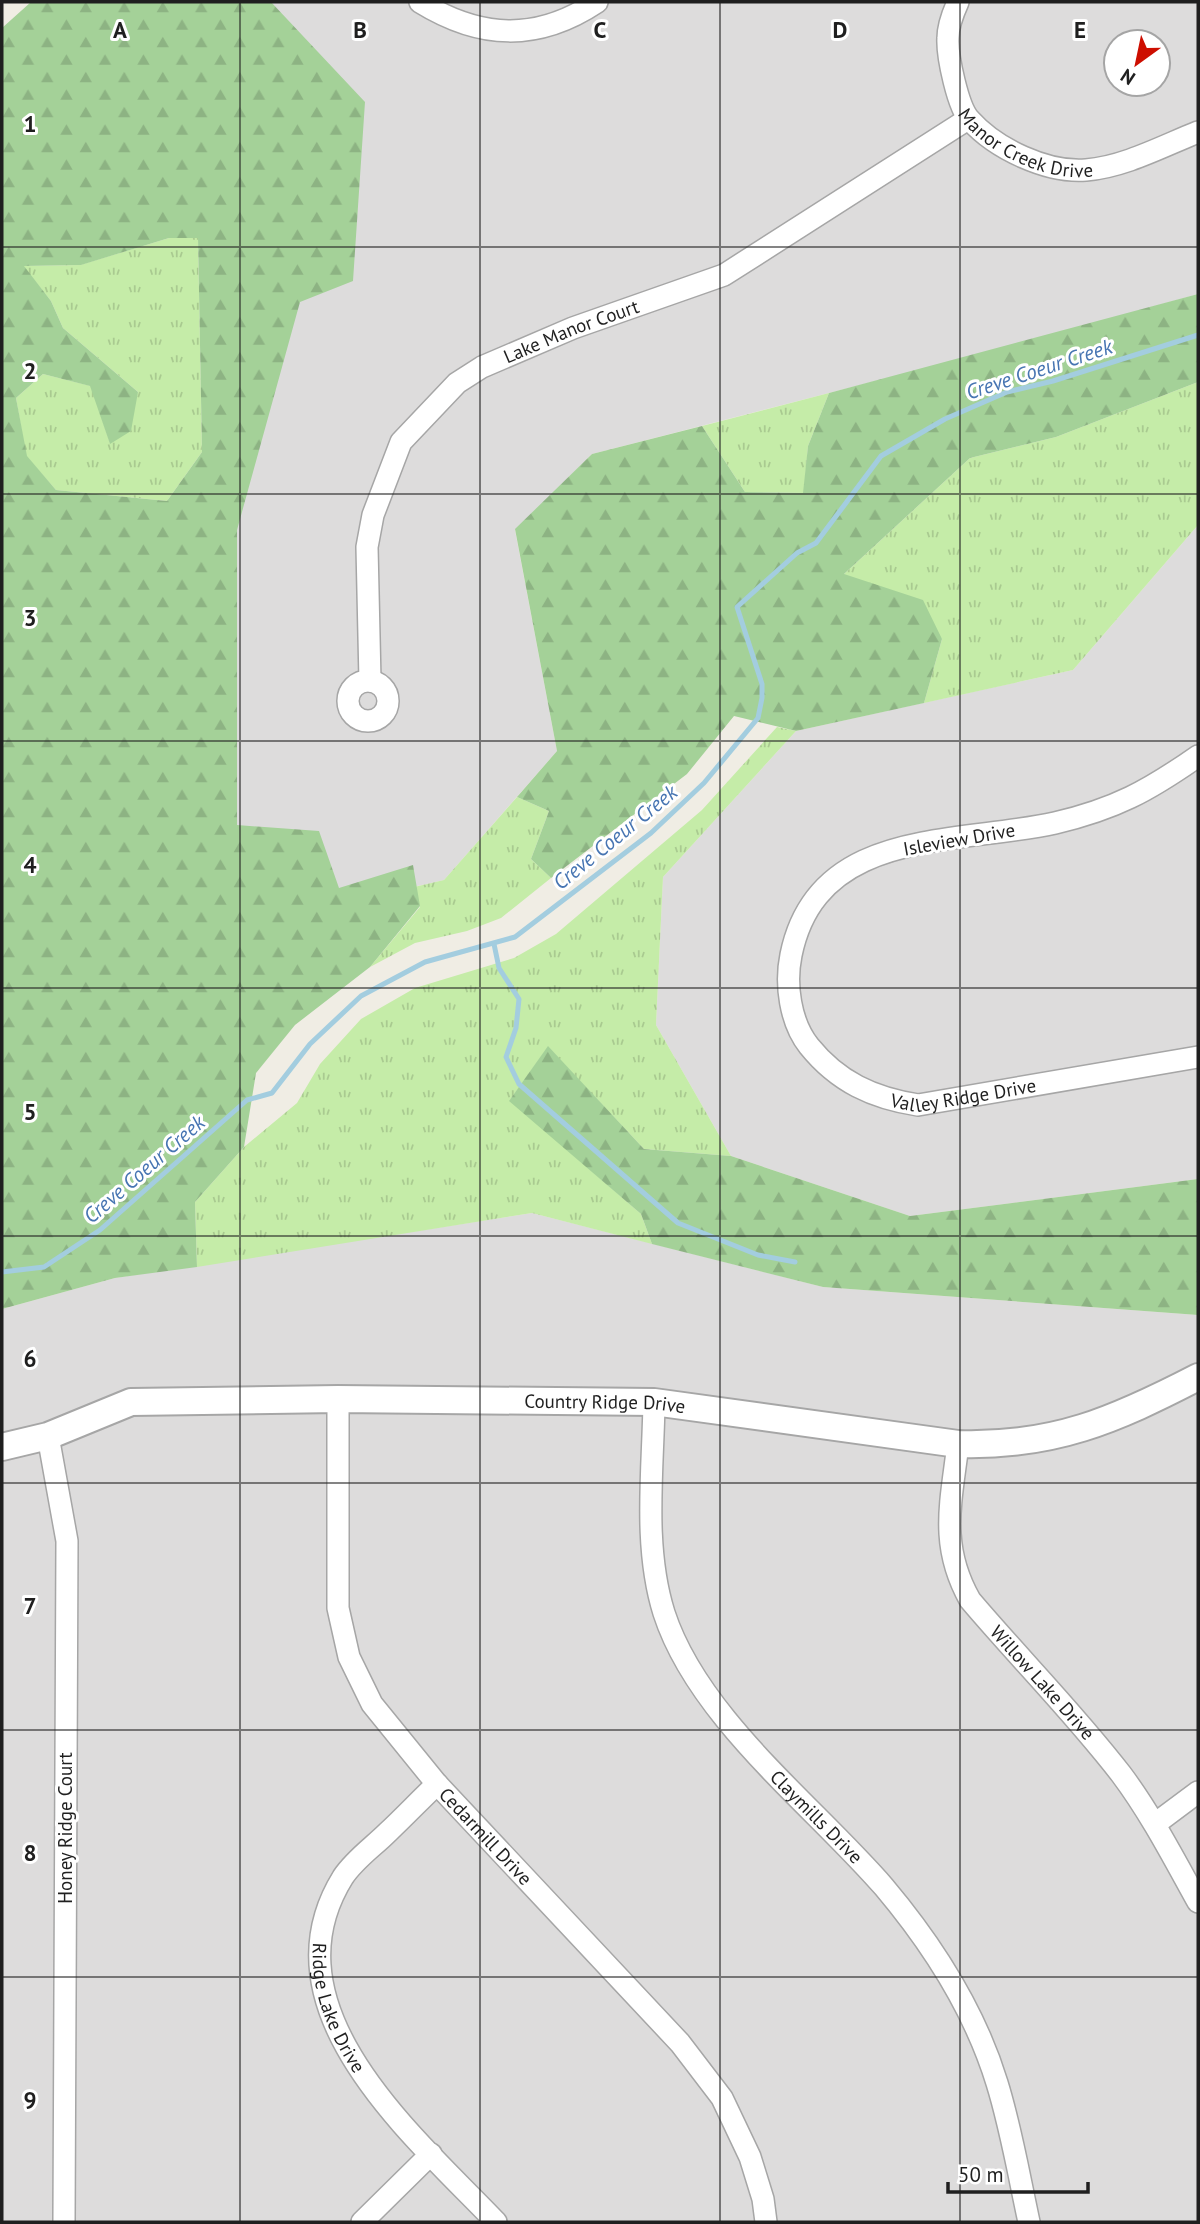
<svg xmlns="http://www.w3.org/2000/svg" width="1200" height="2224" font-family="'PT Sans',sans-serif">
<defs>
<pattern id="grass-tufts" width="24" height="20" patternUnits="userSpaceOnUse" patternTransform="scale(1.75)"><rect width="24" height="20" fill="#c5eca8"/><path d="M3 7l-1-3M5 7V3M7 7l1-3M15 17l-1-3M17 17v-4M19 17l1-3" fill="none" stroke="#a9ca90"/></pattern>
<pattern id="forest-firs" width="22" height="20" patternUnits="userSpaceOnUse" patternTransform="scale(1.75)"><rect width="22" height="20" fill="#a4d198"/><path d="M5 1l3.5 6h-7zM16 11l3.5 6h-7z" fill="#8db383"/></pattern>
</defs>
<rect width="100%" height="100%" fill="#f0ede4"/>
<g fill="#dddcdc" fill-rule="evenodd">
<path d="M227 2H1198V294L1023 343 592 454 515 530 557 751 444 880 228 929ZM1116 42H1158V84H1116Z"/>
<polygon points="1198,525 1198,1179 910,1216 731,1156 656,1025 663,877 796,731 1073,670"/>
<polygon points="532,1213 823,1287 1198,1315 1198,2222 2,2222 2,1309 115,1278"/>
</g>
<g fill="url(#grass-tufts)">
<polygon points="169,238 198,238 202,452 167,501 56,490 26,456 16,398 43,374 91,386 110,443 138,392 63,328 51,301 23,266 80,265"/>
<polygon points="1198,382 1198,525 1073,670 924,703 942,639 843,575 970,458 1056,437"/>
<polygon points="829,393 808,446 804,493 745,492 702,426"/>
<polygon points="777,727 796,731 663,877 656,1025 731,1156 644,1149 548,1047 510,1100 641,1214 652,1244 532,1213 197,1267 195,1202 244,1147 297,1103 320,1064 361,1019 415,988 514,958 556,934 702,810"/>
<polygon points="517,797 549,811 531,859 551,878 501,918 467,931 415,943 370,967 420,907 414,887 444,880"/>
</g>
<g fill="url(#forest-firs)" fill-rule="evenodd">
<path d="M31 2H271L365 102 353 281 300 302 237 530V825L319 831 339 888 413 865 420 906 370 967 295 1025 256 1073 244 1147 195 1202 197 1267 115 1278 2 1309V28ZM169 238H198L202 452 167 501 56 490 27 456 16 398 43 374 90 386 110 444 131 431 138 392 63 328 51 301 24 266 81 265Z"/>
<polygon points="1198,294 1198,382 1056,437 970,458 844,574 923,600 942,639 924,703 796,731 734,716 687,774 551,878 531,859 549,811 517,797 557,751 515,529 592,454 702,426 745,492 803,493 808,446 829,393"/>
<polygon points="548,1046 644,1149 731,1156 910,1216 1198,1179 1198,1315 823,1287 652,1244 641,1214 509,1101"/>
</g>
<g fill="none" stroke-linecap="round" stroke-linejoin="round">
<g stroke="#a3cddf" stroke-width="5">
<polyline points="494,944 499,968 519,999 516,1028 506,1057 519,1084 678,1223 758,1255 795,1262"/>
<polyline points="2,1272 44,1267 100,1230 247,1100 272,1093 310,1044 361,996 425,962 515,937 651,833 704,783 758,718 762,698 762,684 737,607 797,553 816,543 881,456 945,419 1007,392 1053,381 1198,335"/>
</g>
<g stroke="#a6a6a6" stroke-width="24">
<g id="minor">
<path d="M420 2C480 39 537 42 597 2"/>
<path id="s1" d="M958 2C953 13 948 26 948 38 947 56 958 108 970 120 996 149 1047 173 1086 170 1124 167 1163 146 1198 132"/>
<circle cx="368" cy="701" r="20"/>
<path id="s2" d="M370 681 367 547 373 515 401 442 457 383 482 367 573 328 724 275 968 119"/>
<path id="s3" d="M1198 756C1148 791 1115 809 1055 823 956 845 817 827 791 955 785 984 790 1022 809 1046 838 1082 873 1098 918 1105L1198 1057"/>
<path id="s4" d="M338 1399V1608L349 1657 372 1704 437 1784 680 2043 722 2098 750 2157 763 2199 766 2222"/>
<path id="s5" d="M654 1402C653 1471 643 1546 664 1613 698 1718 813 1805 884 1887 932 1944 975 2011 997 2083 1011 2128 1019 2176 1029 2222"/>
<polyline points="48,1436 67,1541 64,2222"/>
<path id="s6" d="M958 1444C951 1503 939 1545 970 1600 1020 1659 1074 1713 1121 1774 1151 1814 1174 1859 1198 1902"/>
<path id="s7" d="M437 1784C421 1799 405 1816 388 1832 373 1847 355 1859 343 1877 261 2009 415 2137 496 2222"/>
<polyline points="1155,1824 1198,1792"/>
<polyline points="362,2222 431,2154"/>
</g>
</g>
<g stroke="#a6a6a6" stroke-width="30">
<g id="tertiary">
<path id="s8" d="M2 1447 48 1436 131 1402 338 1399 654 1402 958 1444C1053 1447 1115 1420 1198 1377"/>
</g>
</g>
<use href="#minor" stroke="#fff" stroke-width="21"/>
<use href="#tertiary" stroke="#fff" stroke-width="26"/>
</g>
<path fill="none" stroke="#1f1f1f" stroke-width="2" stroke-opacity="0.55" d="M240 2V2222M480 2V2222M720 2V2222M960 2V2222M2 247H1198M2 494H1198M2 741H1198M2 988H1198M2 1236H1198M2 1483H1198M2 1730H1198M2 1977H1198"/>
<g text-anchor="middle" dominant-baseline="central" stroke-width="6" stroke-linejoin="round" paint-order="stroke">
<g font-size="19" fill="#1f1f1f" stroke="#fff">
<text stroke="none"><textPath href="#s1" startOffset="186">Manor Creek Drive</textPath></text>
<text stroke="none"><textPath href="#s2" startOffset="452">Lake Manor Court</textPath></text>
<text transform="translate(959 839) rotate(-10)">Isleview Drive</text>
<text stroke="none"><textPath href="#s3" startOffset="747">Valley Ridge Drive</textPath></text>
<text stroke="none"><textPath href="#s8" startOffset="611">Country Ridge Drive</textPath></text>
<text stroke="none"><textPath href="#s6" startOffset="270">Willow Lake Drive</textPath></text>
<text stroke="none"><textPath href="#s5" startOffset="469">Claymills Drive</textPath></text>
<text transform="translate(65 1828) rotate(-90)">Honey Ridge Court</text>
<text stroke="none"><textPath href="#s4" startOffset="486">Cedarmill Drive</textPath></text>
<text stroke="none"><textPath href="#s7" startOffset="271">Ridge Lake Drive</textPath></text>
</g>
<g font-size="21" font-style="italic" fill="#4775b2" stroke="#fff">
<text transform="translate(1039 369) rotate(-18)">Creve Coeur Creek</text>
<text transform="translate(615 837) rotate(-39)">Creve Coeur Creek</text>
<text transform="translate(144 1169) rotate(-41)">Creve Coeur Creek</text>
</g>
</g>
<g font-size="23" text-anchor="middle" font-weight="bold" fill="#1f1f1f" stroke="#fff" stroke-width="6" stroke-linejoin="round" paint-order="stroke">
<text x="120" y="38">A</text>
<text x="360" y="38">B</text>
<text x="600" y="38">C</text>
<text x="840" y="38">D</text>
<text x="1080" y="38">E</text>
<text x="30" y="132">1</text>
<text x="30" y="379">2</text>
<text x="30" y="626">3</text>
<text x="30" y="873">4</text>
<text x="30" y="1120">5</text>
<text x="30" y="1367">6</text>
<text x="30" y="1614">7</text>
<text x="30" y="1861">8</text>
<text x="30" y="2108">9</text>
</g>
<rect width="1200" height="2224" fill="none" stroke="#1f1f1f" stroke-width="7"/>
<g transform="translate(1137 63) rotate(213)"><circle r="33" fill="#ffffff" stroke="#a5a5a5" stroke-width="2"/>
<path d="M0-5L12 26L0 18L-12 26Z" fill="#cd0e00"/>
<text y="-10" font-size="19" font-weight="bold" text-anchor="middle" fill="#1f1f1f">N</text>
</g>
<path d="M948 2182v10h140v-10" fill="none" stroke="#1f1f1f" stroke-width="3.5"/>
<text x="958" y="2182" font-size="21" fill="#1f1f1f" stroke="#ffffff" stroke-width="5" paint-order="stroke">50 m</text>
</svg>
